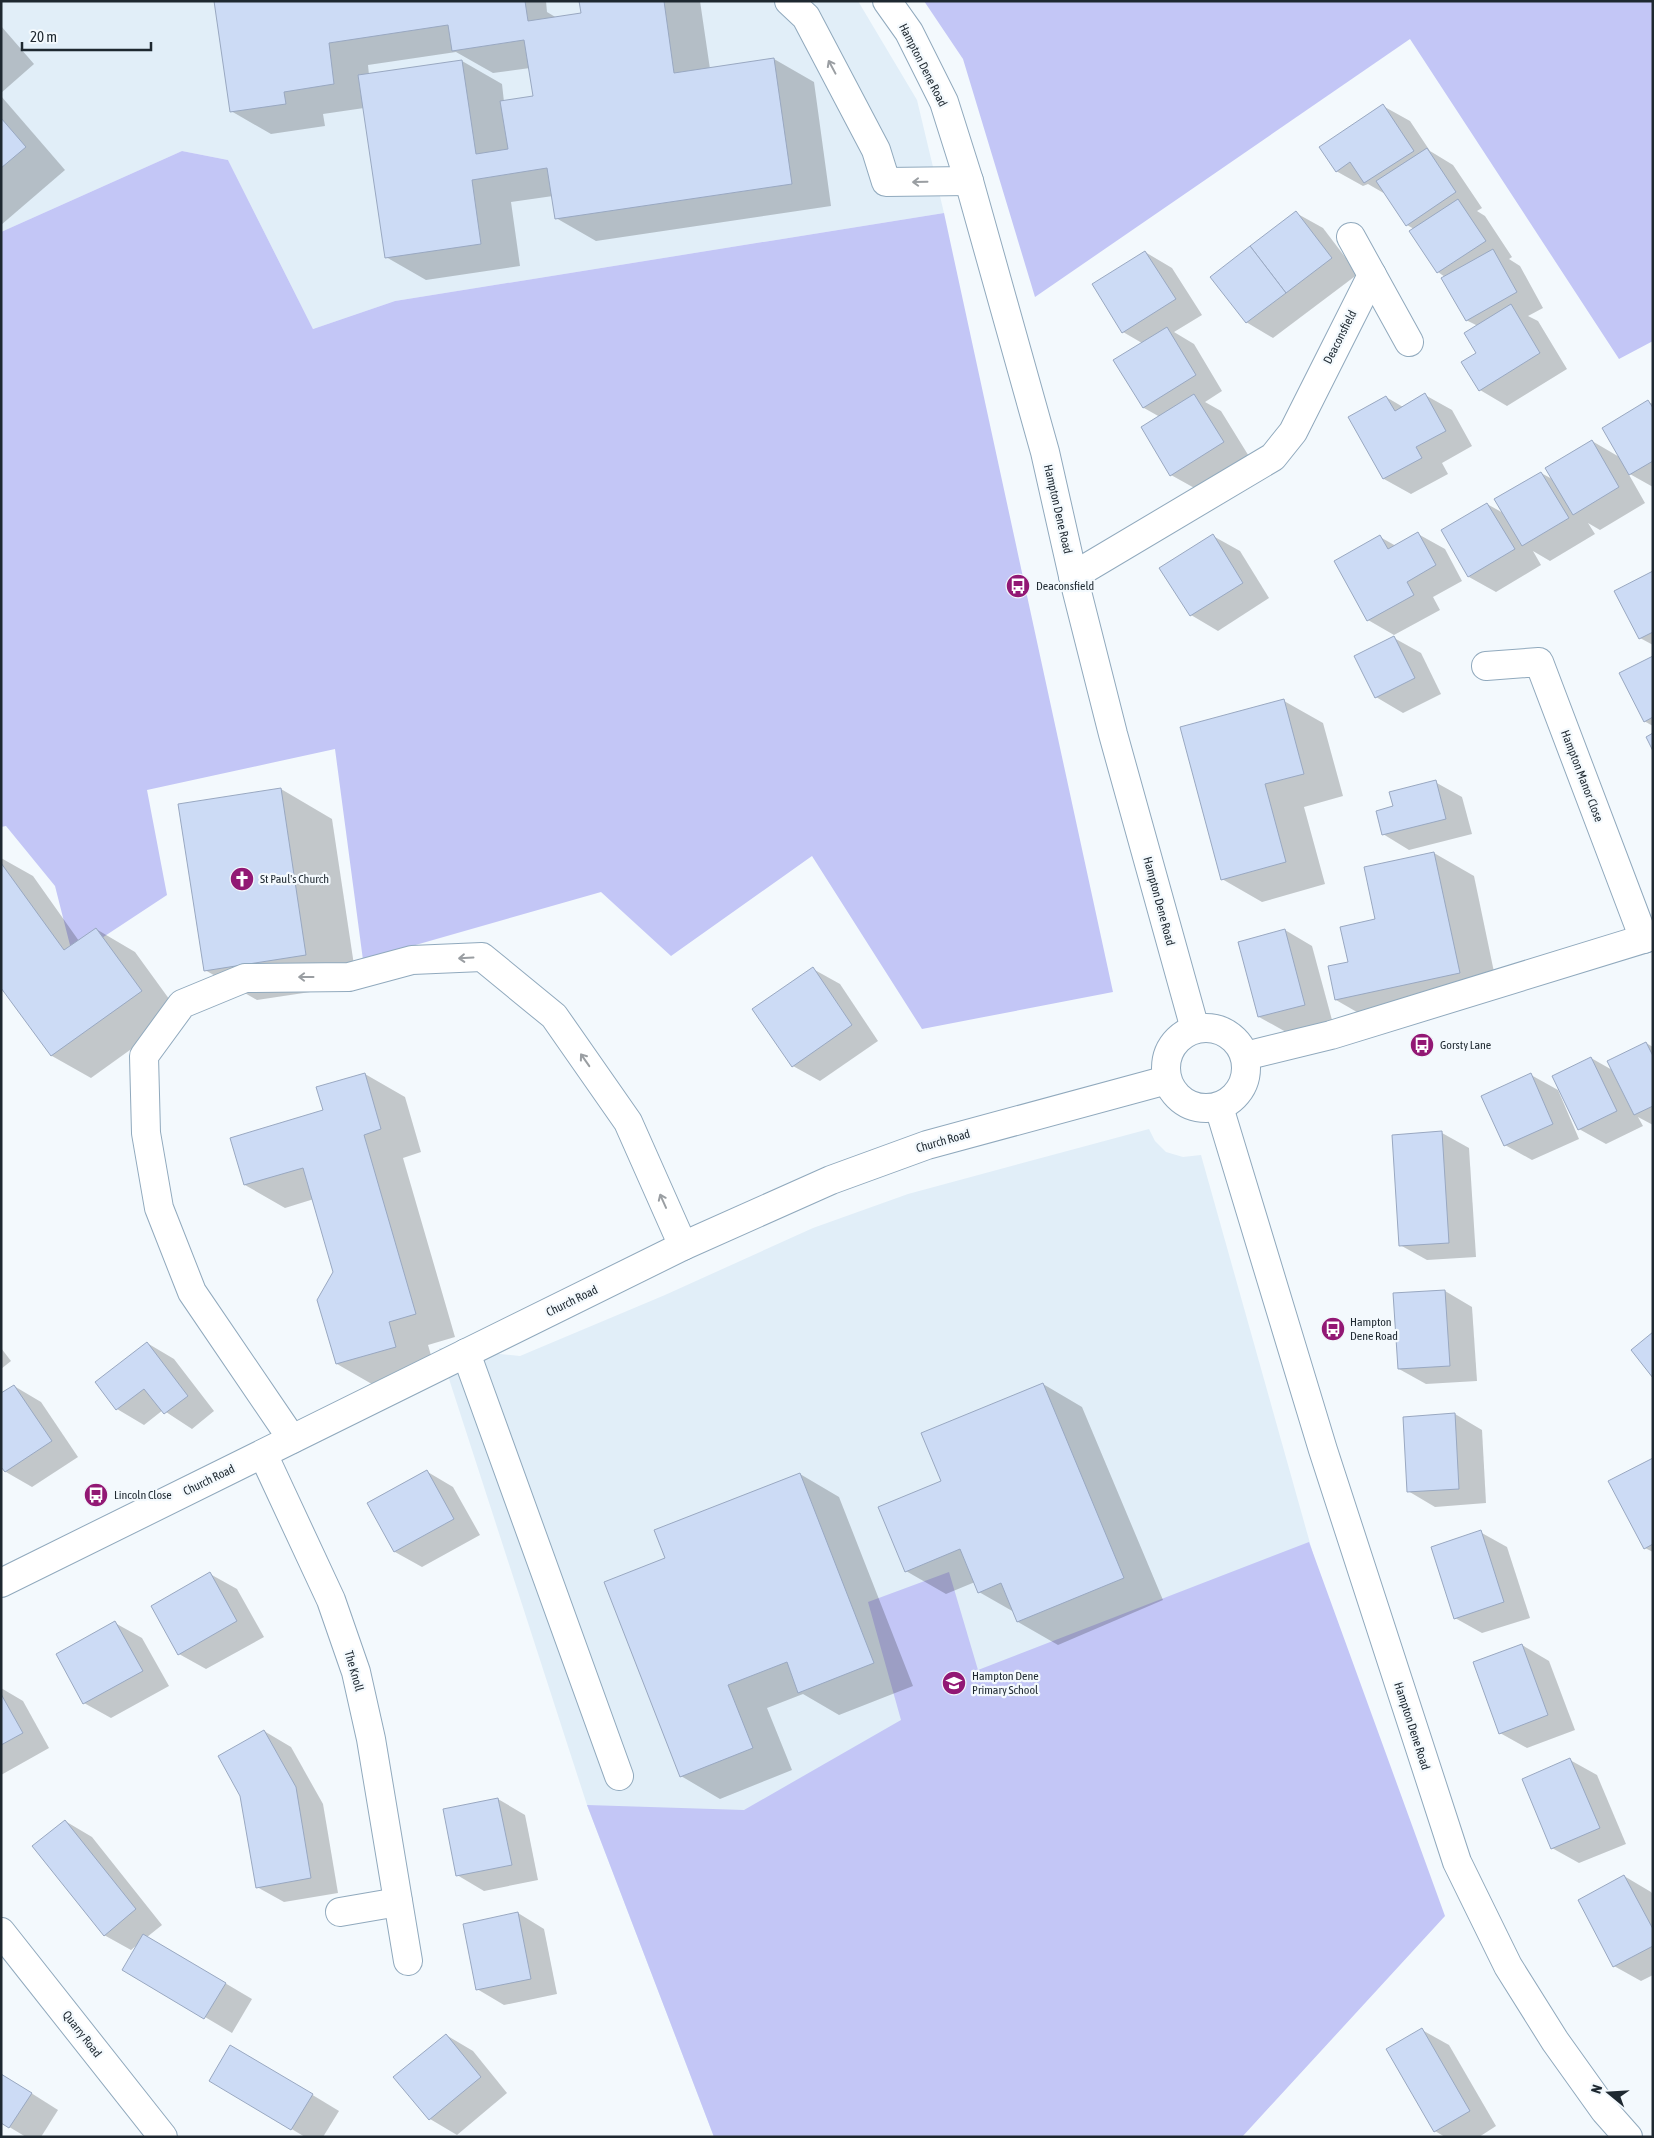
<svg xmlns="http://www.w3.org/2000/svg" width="1654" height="2138" font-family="'Asap Condensed',sans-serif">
<rect width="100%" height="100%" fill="#f3f9fd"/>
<g fill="#e1eef8">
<polygon points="1,1 858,1 917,100 944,213 395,301 313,329 228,160 182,151 1,232"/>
<polygon points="1149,1129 1155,1141 1166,1152 1183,1157 1201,1155 1315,1561 1242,2137 714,2137 587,1805 439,1348 520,1356 665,1295 813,1228 908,1194"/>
</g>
<g fill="#c3c6f6">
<polygon points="924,1 1653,1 1653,341 1619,359 1410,39 1035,297 963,59"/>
<polygon points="182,151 228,160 313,329 395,301 944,213 1113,992 922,1029 812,856 671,956 601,892 363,960 335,749 147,790 167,895 73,957 55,886 6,826 1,827 1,232"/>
<polygon points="1309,1542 1445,1916 1242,2137 714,2137 587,1805 744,1810 901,1720 868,1602 949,1572 978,1670"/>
</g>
<g fill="#0003" fill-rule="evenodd">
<path d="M215 1H546L547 12 557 18 582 14 580 1H700L710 69 774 59 814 82 831 206 596 241 556 218 553 196 511 202 520 266 426 280 386 257 364 108 323 114 325 126 271 134 231 111ZM456 52 493 73 530 68 534 97 504 102 502 84 462 61 369 75 368 65Z"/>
<polygon points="1,26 34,64 1,93"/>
<polygon points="1,96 65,170 1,225"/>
<polygon points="1383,106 1410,121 1430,151 1453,165 1482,208 1477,211 1485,216 1512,257 1509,259 1520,266 1543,308 1528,316 1538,321 1567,369 1507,406 1480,390 1478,326 1466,320 1445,277 1438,272 1410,231 1414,229 1407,225 1387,195 1368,184 1363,186 1336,171"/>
<polygon points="1296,213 1323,228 1358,274 1273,338 1246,322"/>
<polygon points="1145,252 1172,268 1202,315 1174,332 1194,344 1222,391 1205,402 1221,411 1250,458 1198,490 1171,475 1160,417 1144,408 1115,360 1142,343 1123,332"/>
<polygon points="1425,395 1452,410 1472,446 1442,463 1448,474 1411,494 1384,479 1350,417 1386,397 1403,407"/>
<polygon points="1648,402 1653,404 1653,487 1628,473 1645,503 1600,530 1588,523 1595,534 1550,561 1533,551 1541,565 1496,592 1469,577 1442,531 1487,504 1505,514 1541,473 1554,480 1592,441 1621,458"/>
<polygon points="1418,534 1445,549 1462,581 1433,597 1440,610 1394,635 1368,620 1380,537 1396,546"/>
<polygon points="1213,536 1240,551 1269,598 1218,631 1191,615"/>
<polygon points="1653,572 1653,645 1640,638"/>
<polygon points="1394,638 1421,653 1441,694 1403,713 1376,697 1356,657"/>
<polygon points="1653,657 1653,726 1644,721"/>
<polygon points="1284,701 1323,723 1343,796 1304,807 1325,884 1262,902 1222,879"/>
<polygon points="1435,782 1462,797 1472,834 1409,850 1383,834 1395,807"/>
<polygon points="281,789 332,819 357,985 257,1000 205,970"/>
<polygon points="1434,853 1474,876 1499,996 1376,1023 1336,1000 1349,963 1377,920"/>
<polygon points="1,858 33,876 79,941 96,929 135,952 180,1014 91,1078 52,1056 1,986"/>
<polygon points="1285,930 1312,946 1332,1020 1286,1032 1259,1017"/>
<polygon points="813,969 840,984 878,1041 820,1081 793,1066"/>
<polygon points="1646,1043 1653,1047 1653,1125 1638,1117 1643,1126 1606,1144 1579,1129 1591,1058 1614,1071"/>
<polygon points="365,1074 405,1097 421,1152 403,1158 455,1337 428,1345 435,1369 377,1387 337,1364 335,1272 314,1199 285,1208 245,1185"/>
<polygon points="1531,1075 1558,1090 1579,1139 1532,1160 1505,1145"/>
<polygon points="1442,1133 1469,1148 1476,1257 1427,1260 1400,1245 1394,1136"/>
<polygon points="1445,1291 1472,1307 1477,1381 1426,1384 1399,1369 1394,1294"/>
<polygon points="147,1343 174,1359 214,1411 192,1429 163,1410 144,1425 117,1409 96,1382"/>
<polygon points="1,1348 11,1361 1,1369"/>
<polygon points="1043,1384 1082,1407 1163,1600 1058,1645 1018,1622 1014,1612 979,1592 975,1582 946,1594 906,1571 943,1481"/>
<polygon points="14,1386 41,1402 78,1457 32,1487 6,1472"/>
<polygon points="1455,1414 1482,1430 1486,1503 1435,1507 1408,1491"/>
<polygon points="1653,1459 1653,1552 1645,1548"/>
<polygon points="426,1471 453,1487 480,1535 422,1567 395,1552 368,1503"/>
<polygon points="800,1474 839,1497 913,1686 839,1715 803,1694 767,1708 792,1770 720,1799 681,1776 666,1559"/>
<polygon points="1480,1532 1507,1547 1530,1618 1482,1633 1455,1618"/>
<polygon points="210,1574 237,1589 264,1637 206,1669 179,1654"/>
<polygon points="115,1623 142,1638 169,1686 111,1718 84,1703"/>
<polygon points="1522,1645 1549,1661 1575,1730 1527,1748 1500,1733"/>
<polygon points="1,1688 23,1701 49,1748 1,1775"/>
<polygon points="264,1731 291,1747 323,1804 338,1893 284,1902 257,1887"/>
<polygon points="1570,1760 1597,1775 1626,1844 1579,1863 1552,1848"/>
<polygon points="498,1799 525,1815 538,1880 484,1891 457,1875"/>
<polygon points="65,1821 92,1837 162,1925 147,1937 252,1999 232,2033 124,1969 138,1944 131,1950 104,1935"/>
<polygon points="1624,1876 1651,1892 1653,1895 1653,1975 1641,1981 1614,1966"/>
<polygon points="518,1913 544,1929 557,1994 504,2005 477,1989"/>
<polygon points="1422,2030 1449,2045 1496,2126 1479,2137 1445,2137 1435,2131"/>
<polygon points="446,2035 473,2051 507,2093 457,2135 430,2119 395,2077"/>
<polygon points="258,2062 339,2111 323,2137 305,2137 211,2081"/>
<polygon points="1,2074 58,2110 41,2137 26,2137 1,2122"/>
</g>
<g fill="#ccdbf5" stroke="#99a8c1">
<polygon points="214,1 525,1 528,21 581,13 579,1 664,1 674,73 774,58 792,184 555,219 547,168 472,180 481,244 385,258 358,75 462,60 476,154 508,149 500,101 533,96 524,40 452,51 448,25 329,43 334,84 284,92 286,104 230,112"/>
<polygon points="1383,104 1414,151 1364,183 1350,162 1336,172 1319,147"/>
<polygon points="1,118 26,147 1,168"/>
<polygon points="1427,148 1456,192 1406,226 1376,181"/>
<polygon points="1458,199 1486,241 1437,273 1409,231"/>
<polygon points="1296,211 1332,258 1286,293 1250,246"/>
<polygon points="1250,246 1286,293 1246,323 1210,277"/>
<polygon points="1493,249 1517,292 1466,321 1441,278"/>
<polygon points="1145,251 1176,299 1122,333 1092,284"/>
<polygon points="1511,304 1540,353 1479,391 1461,362 1476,353 1464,333"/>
<polygon points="1167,327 1196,375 1143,408 1113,360"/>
<polygon points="1425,393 1446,431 1416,447 1422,458 1383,479 1348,417 1386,396 1395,411"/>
<polygon points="1194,394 1224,442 1170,476 1141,427"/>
<polygon points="1648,400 1653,408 1653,461 1629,475 1602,428"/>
<polygon points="1592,440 1619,487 1573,515 1545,468"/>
<polygon points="1541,472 1569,518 1522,546 1494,499"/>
<polygon points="1487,503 1515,549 1468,577 1441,530"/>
<polygon points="1418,532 1436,565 1407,582 1414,595 1367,621 1334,561 1380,535 1388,549"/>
<polygon points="1213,534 1243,583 1190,616 1159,568"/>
<polygon points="1653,571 1653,632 1639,639 1614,591"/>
<polygon points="1394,636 1415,678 1375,698 1354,656"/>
<polygon points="1653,656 1653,717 1644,722 1619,673"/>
<polygon points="1284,699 1304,774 1265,784 1286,862 1221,880 1180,727"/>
<polygon points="1653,733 1653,751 1646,737"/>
<polygon points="1436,780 1446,819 1382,835 1376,811 1393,806 1389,792"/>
<polygon points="281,788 306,955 204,971 178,804"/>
<polygon points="1434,852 1460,973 1335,1000 1328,966 1348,962 1340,927 1375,919 1364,867"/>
<polygon points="1,863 64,950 96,928 142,991 51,1056 1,988"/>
<polygon points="1285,929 1305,1005 1258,1017 1238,942"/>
<polygon points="813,967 852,1025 792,1067 752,1009"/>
<polygon points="1646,1042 1653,1056 1653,1106 1634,1115 1607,1061"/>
<polygon points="1591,1057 1617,1111 1578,1130 1552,1076"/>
<polygon points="365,1073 381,1129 364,1135 416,1314 389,1322 396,1347 336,1364 317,1300 333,1272 303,1168 244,1185 230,1138 323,1110 316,1087"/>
<polygon points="1531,1073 1553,1124 1504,1146 1481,1096"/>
<polygon points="1442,1131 1449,1243 1399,1246 1392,1135"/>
<polygon points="1445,1290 1450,1366 1398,1369 1393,1293"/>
<polygon points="1653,1332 1653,1378 1631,1350"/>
<polygon points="147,1342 188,1396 164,1414 144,1389 116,1410 95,1382"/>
<polygon points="1043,1383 1124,1578 1017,1622 1001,1583 978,1593 960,1549 905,1572 878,1507 941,1481 921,1433"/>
<polygon points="14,1385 52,1441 5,1472 1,1467 1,1393"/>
<polygon points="1455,1413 1459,1489 1407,1492 1403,1417"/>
<polygon points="1653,1458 1653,1544 1644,1549 1608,1481"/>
<polygon points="427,1470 454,1519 394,1552 367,1503"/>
<polygon points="800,1473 874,1663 798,1693 787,1662 728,1685 753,1748 680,1777 604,1582 665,1558 654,1530"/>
<polygon points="1481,1530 1504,1602 1454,1619 1431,1547"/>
<polygon points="210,1572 237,1621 178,1655 151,1606"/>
<polygon points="115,1621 143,1671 83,1704 56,1654"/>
<polygon points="1522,1644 1548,1715 1499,1734 1473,1662"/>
<polygon points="1,1694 23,1733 1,1745"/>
<polygon points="264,1730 296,1787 311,1878 256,1888 240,1796 218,1756"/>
<polygon points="1570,1758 1600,1828 1551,1849 1522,1779"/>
<polygon points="498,1798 512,1865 456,1876 443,1809"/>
<polygon points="65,1820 136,1909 104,1936 32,1846"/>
<polygon points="1624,1875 1653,1929 1653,1946 1613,1967 1578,1900"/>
<polygon points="518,1912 531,1979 476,1990 463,1924"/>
<polygon points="143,1934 226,1983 204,2019 122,1970"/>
<polygon points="1422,2028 1470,2111 1434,2132 1386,2049"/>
<polygon points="446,2034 481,2077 429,2120 393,2077"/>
<polygon points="230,2045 313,2094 291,2130 209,2081"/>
<polygon points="1,2074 32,2093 9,2128 1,2123"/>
</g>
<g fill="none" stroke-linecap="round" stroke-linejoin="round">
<g stroke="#90a9bd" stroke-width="30">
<g id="minor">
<polyline points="789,1 806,17 876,150 886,182 969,181"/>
<polyline points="887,1 909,32 944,102 969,181 1045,452 1073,576 1113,734 1195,1029"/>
<polyline points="1351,237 1409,342"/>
<polyline points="1073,576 1273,457 1293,432 1372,275"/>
<polyline points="1486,666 1539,662 1644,939"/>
<circle cx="1206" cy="1068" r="40"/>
<polyline points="1245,1056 1331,1035 1653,936"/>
<polyline points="1219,1107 1323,1450 1457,1862 1508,1966 1555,2041 1605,2111 1628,2137"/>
<polyline points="466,1353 619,1776"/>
<polyline points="292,1439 192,1292 159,1208 146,1133 144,1056 182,1004 245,978 349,977 412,960 482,957 554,1016 628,1122 683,1246"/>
<polyline points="263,1454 331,1600 356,1672 371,1739 408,1961"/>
<polyline points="1,1583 683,1246 831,1180 927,1145 1167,1080"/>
<polyline points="340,1912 398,1902"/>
<polyline points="1,1932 163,2137"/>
</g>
</g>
<use href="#minor" stroke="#fff" stroke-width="28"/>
</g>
<defs><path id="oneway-shaft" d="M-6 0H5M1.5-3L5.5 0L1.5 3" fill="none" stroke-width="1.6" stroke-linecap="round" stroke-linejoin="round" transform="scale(1.25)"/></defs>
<g stroke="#9a9ea2">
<use href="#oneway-shaft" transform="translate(832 67) rotate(-118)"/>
<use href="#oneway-shaft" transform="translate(920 182) rotate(179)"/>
<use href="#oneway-shaft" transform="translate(466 958) rotate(177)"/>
<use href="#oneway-shaft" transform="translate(306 977) rotate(180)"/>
<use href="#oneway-shaft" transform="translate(585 1060) rotate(-125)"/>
<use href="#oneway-shaft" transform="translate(663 1201) rotate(-114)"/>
</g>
<defs>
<g id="bus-disc" transform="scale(1.25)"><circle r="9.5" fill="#921874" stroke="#f3f9fd"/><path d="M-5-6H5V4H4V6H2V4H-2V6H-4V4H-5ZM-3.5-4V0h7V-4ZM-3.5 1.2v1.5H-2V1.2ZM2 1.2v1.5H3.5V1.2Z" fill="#fff"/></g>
<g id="church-disc" transform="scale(1.25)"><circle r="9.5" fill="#921874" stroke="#f3f9fd"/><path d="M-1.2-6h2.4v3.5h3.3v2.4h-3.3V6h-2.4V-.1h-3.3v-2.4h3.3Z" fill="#fff"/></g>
<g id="school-disc" transform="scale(1.25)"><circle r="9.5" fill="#921874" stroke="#f3f9fd"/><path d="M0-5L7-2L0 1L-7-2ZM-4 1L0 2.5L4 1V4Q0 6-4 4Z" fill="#fff"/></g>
</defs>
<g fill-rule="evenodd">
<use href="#bus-disc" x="1018" y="586"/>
<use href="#church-disc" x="242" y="879"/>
<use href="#bus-disc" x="1422" y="1045"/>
<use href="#bus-disc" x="1333" y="1329"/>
<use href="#bus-disc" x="96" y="1495"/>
<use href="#school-disc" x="954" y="1683"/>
</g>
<g text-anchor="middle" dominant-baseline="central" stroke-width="4.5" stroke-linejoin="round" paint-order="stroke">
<g font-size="12" fill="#1e2830" stroke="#f3f9fd">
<text transform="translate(923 65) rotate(63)">Hampton Dene Road</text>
<text transform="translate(1340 337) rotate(-63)">Deaconsfield</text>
<text transform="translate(1058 509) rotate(77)">Hampton Dene Road</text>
<text transform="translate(1582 776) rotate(69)">Hampton Manor Close</text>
<text transform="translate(1159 901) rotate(75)">Hampton Dene Road</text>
<text transform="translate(943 1141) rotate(-16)">Church Road</text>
<text transform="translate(572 1301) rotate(-26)">Church Road</text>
<text transform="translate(209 1480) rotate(-26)">Church Road</text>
<text transform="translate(354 1671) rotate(74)">The Knoll</text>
<text transform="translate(1412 1726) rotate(72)">Hampton Dene Road</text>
<text transform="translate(82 2034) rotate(52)">Quarry Road</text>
</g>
<g font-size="12" fill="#1e2830" stroke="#f3f9fd" text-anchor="start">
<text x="1036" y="586">Deaconsfield</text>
<text x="260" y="879">St Paul's Church</text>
<text x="1440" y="1045">Gorsty Lane</text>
<text x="1350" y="1322">Hampton<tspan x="1350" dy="14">Dene Road</tspan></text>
<text x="114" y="1495">Lincoln Close</text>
<text x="972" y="1676">Hampton Dene<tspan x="972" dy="14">Primary School</tspan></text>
</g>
</g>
<rect width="1654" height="2138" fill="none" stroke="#1e2830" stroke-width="5"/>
<g transform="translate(1609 2093) rotate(288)" stroke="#f3f9fd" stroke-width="4" paint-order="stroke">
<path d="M0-4L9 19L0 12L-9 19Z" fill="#1e2830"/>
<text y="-8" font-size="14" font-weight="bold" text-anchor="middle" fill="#1e2830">N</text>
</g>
<path d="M22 42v8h129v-8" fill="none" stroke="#1e2830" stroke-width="2.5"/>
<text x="30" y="42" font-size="15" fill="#1e2830" stroke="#f3f9fd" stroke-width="4" paint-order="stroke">20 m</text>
</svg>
